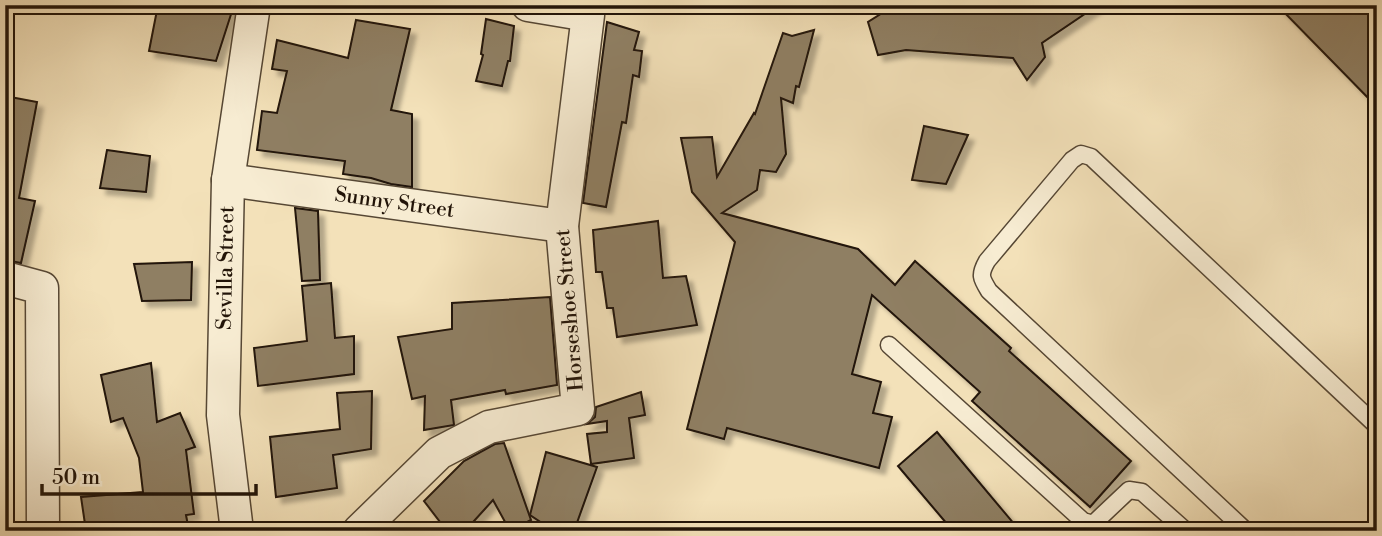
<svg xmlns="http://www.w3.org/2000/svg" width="1382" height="536" font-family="'Libre Bodoni',serif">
<defs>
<filter id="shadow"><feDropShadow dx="6" dy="6" stdDeviation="2" flood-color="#0004"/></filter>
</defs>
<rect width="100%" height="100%" fill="#f3e1b9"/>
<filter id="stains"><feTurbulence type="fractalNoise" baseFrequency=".00286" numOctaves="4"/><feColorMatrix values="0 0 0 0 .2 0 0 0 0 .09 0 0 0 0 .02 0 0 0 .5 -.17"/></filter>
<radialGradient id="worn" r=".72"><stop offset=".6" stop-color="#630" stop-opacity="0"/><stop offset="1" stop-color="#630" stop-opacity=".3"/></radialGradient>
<g fill="#8f7f64" stroke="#221408" stroke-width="2" filter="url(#shadow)">
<polygon points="158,5 234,5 216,61 149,51"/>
<polygon points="895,5 1098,5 1042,43 1045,57 1027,80 1013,58 906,50 878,55 868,22"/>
<polygon points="1277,5 1377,5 1377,107"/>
<polygon points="486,19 514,26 510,61 508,61 502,86 476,81 483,55 481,54"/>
<polygon points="356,20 410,29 391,110 412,114 412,187 391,184 371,178 343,174 345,161 257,150 262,111 277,113 287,71 272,69 277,40 348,58"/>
<polygon points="607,22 639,32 634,50 642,51 639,77 633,75 626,123 622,122 606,207 583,203"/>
<polygon points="814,30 799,87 796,86 793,103 781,98 786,154 776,172 760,170 757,190 722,213 858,249 895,285 915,261 1011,348 1009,351 1131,461 1090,507 972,401 980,392 872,295 852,374 881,382 873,413 892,417 879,468 727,428 724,439 687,429 735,242 692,192 681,138 712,137 717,177 754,113 755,114 783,33 792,36"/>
<polygon points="5,96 37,102 19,198 35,201 21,263 5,260"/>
<polygon points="924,126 968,135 946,184 912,180"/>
<polygon points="107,150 150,156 146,192 100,188"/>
<polygon points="295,208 318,211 320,280 302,281"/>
<polygon points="658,221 663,278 686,276 697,325 617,337 613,308 607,308 602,272 596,272 593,230"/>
<polygon points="192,262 191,300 142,301 134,264"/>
<polygon points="331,283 335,338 354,336 354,374 258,386 254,348 307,341 302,286"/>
<polygon points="550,297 557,385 506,394 505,390 451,400 454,425 424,430 425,396 412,399 398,337 452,329 452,303"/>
<polygon points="151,363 157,422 180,413 195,447 186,450 194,514 186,515 189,531 86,531 81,497 143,492 139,458 123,418 111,422 101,375"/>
<polygon points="372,391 371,449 333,455 337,488 276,497 270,437 340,429 337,393"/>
<polygon points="641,392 645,415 629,418 634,458 591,464 587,434 607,432 607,421 587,424 595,417 596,407"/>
<polygon points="937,432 1020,531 953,531 898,466"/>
<polygon points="504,443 531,520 510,531 493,500 465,531 447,531 424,501 464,461 495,444"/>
<polygon points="546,452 597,467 574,531 554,531 530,515"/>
</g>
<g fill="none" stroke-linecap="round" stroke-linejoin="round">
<g stroke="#564734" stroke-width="19">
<g id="lane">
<polyline points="889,345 1083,521 1093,524 1129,490 1142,492 1186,531"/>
<path d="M1246 531 989 291C981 278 979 275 987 261L1072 160 1081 154 1091 157 1377 426"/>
</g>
</g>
<g stroke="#564734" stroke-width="35">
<g id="street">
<path id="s1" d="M228 180 562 226"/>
<polyline points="5,278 42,288 43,531"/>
<path id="s2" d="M237 531 223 415 228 180 254 5"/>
<polyline points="359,531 439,453 489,427 578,409 562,226 588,15 528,5"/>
</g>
</g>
<use href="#lane" stroke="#f7ecd2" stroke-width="16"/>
<use href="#street" stroke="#f7ecd2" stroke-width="32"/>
</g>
<g text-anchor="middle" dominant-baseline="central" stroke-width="7" stroke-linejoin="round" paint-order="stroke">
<g font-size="21" fill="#221408" stroke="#f7ecd2">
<text stroke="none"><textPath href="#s1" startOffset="168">Sunny Street</textPath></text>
<text stroke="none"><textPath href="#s2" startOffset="264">Sevilla Street</textPath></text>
<text transform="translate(570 310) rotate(-95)">Horseshoe Street</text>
</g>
</g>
<rect width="1382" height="536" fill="none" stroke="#f3e1b9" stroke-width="28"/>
<rect x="7" y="7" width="1368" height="522" fill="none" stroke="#221408" stroke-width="3.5"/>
<rect x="14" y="14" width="1354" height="508" fill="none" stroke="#221408" stroke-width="2"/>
<path d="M42 484v10h214v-10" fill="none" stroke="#221408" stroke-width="3.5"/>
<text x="52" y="484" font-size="21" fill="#221408" stroke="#f7ecd2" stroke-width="5" paint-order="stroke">50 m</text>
<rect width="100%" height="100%" filter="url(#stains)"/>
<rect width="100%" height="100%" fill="url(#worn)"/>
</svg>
